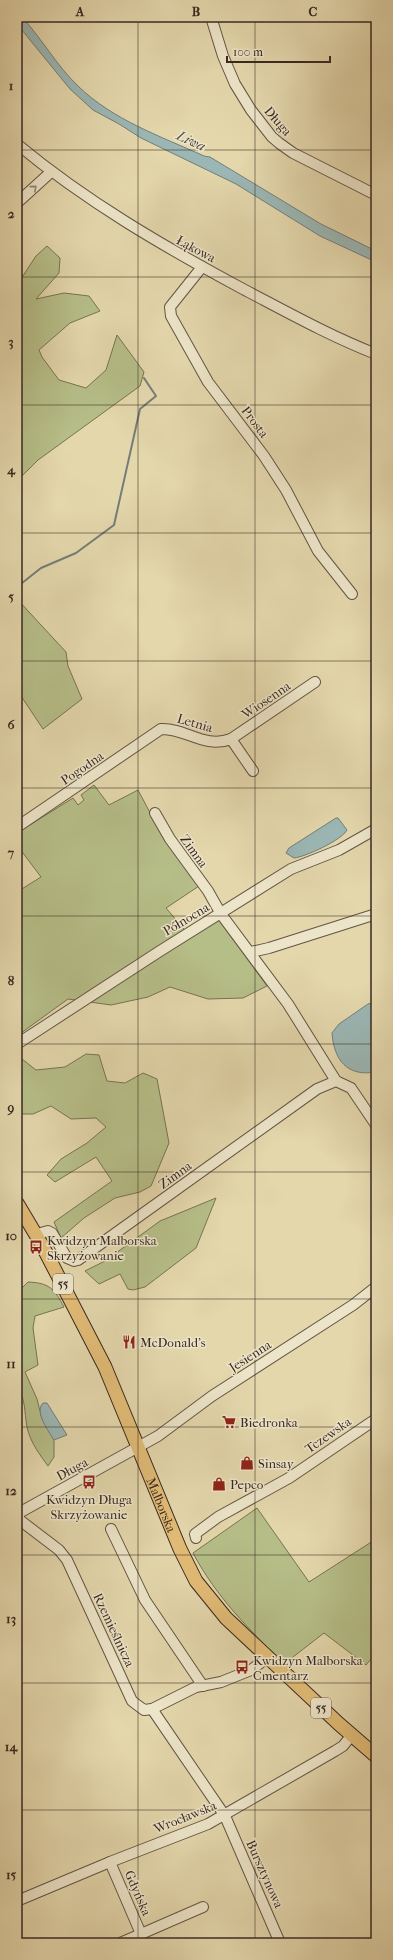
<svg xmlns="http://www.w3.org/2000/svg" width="393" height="1960" font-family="'IM FELL French Canon',serif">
<rect width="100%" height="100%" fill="#e4d7ac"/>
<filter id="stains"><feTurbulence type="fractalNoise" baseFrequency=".005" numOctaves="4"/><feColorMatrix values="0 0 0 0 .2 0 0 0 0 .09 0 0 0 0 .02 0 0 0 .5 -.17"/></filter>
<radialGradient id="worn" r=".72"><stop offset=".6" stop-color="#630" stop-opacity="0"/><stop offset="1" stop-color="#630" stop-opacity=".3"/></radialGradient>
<g fill="#b6be88" stroke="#777355">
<polygon points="47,246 60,258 59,273 36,299 64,293 89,296 100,311 70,323 39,350 42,357 59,380 86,388 106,370 117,335 144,372 140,386 38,460 17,481 17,285 36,256"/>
<polygon points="17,599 66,652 68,666 82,699 43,729 17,690"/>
<polygon points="94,785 109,805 138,790 164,839 199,886 166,908 189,935 217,918 267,986 243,998 208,999 170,987 148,997 111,1005 68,999 17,1036 17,892 41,877 17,845 17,833 73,798 78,805 84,800 81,795"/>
<polygon points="86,1054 99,1055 107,1081 125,1083 143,1073 157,1079 169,1143 151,1186 140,1192 115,1198 84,1218 61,1238 54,1222 112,1181 96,1157 55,1182 47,1175 61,1159 87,1143 106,1127 96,1118 71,1119 51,1106 33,1114 17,1114 17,1055 36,1070 65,1067"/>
<polygon points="216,1198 196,1248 145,1287 133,1290 128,1289 120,1274 99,1284 85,1271 105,1261 160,1221"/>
<path d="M28 1282C49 1283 54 1288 64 1307L35 1316 33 1328 38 1365 25 1372 37 1399 42 1419 54 1440V1457L48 1466C40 1455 30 1442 27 1427 24 1410 26 1401 17 1385V1293Z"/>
<path d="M257 1508 309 1582 376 1539V1653L366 1665 324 1633 284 1664C248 1628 217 1598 193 1553Z"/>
</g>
<g fill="#9bb7b5" stroke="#737e7a">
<path d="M17 17H22C42 39 57 66 78 86 113 120 160 136 204 156L210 157 321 224 376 251V262L320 236 236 184 141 138 119 124 93 110 70 89 17 24Z"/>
<path d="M336 818H338L347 830C342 840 305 857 294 858L286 853 289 848Z"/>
<path d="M372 1003 376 1004V1072C347 1077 334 1060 332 1033L339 1024 368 1004Z"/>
<path d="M43 1403H47L67 1435 54 1440C49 1432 34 1412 43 1403Z"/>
</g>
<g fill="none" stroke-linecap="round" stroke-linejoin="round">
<polyline stroke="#737e7a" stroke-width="2" points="17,587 41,568 76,553 114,525 140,409 156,396 144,378"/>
<g stroke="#635444" stroke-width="12">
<g id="minor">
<polyline points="211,17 223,56 235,84 251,110 272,137 279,143 293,153 376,195"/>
<path d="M17 144C87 202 163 246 243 289 287 312 330 336 376 354"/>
<polyline points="17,203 51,172"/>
<polyline points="202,267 170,307 171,316 208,382 264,456 286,490 318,551 352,594"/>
<polyline points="231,739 315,682"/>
<polyline points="155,813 170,839 208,891 221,914 288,1004 336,1081 351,1088 376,1125"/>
<path d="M17 827 161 729C186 728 204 749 231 739L253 771"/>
<polyline points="251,952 269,948 376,914"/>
<polyline points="17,1044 160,951 291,869 339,850 376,829"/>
<polyline points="37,1234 48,1231 52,1233 67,1258 74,1261 78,1260 317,1089 336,1081"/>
<polyline points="17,1514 158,1436 212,1396 353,1305 376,1287"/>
<polyline points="17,1515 21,1521 59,1550 67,1560 132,1701 144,1710 152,1709 196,1687 221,1682 251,1670 268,1657"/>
<polyline points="111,1529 145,1600 203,1686"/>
<polyline points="196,1538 195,1534 218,1517 289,1478 376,1419"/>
<polyline points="152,1709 225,1816 280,1943"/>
<polyline points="110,1862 141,1934 203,1907"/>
<polyline points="17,1901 110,1862 208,1824 335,1751 343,1746 351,1736"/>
<polyline points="120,1943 141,1934"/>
</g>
</g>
<g stroke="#382822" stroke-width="15">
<g id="major">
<path id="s1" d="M17 1203 42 1245 105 1367 180 1549 196 1581 226 1618 339 1724 376 1756"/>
</g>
</g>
<use href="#minor" stroke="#ede5c9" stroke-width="10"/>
<use href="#major" stroke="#e2bc76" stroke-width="13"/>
</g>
<defs><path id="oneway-chevron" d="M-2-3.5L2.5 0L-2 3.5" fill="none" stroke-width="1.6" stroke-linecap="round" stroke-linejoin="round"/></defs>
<use stroke="#928676" href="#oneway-chevron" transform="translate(34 188) rotate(-41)"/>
<path fill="none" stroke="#382822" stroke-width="1" stroke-opacity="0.55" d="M138 17V1943M255 17V1943M17 150H376M17 277H376M17 405H376M17 533H376M17 661H376M17 788H376M17 916H376M17 1044H376M17 1172H376M17 1299H376M17 1427H376M17 1555H376M17 1683H376M17 1810H376"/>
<defs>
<g id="bus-bare" transform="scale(1.08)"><path d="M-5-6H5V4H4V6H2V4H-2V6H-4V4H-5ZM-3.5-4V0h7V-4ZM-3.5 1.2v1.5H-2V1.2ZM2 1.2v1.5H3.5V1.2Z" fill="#8f2418" stroke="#ede5c9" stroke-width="2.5" paint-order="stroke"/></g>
<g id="restaurant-bare" transform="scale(1.08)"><path d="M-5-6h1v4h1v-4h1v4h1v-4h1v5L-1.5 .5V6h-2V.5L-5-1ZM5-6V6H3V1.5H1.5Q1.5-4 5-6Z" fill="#8f2418" stroke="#ede5c9" stroke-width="2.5" paint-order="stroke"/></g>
<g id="supermarket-bare" transform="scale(1.08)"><path d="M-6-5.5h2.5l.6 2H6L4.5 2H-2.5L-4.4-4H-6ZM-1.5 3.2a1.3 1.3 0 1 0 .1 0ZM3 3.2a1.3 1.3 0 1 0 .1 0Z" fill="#8f2418" stroke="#ede5c9" stroke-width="2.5" paint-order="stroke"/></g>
<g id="shop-bare" transform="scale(1.08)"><path d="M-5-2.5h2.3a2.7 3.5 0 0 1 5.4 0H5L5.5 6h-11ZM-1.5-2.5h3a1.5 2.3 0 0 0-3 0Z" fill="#8f2418" stroke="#ede5c9" stroke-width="2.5" paint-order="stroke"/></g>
</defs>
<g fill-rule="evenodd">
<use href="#bus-bare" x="36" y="1247"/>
<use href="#restaurant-bare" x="129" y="1342"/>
<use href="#supermarket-bare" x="229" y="1422"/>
<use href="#shop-bare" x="247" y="1463"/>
<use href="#bus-bare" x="89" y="1482"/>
<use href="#shop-bare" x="219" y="1484"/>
<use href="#bus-bare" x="242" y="1667"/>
</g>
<g text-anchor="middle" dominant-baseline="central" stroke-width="3" stroke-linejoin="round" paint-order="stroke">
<g fill="#ede5c9" stroke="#6e6154" stroke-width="1">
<rect x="53" y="1274" width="20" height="20" rx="3"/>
<rect x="311" y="1698" width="20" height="20" rx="3"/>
</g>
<g font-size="12" font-weight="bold" fill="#382822">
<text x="63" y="1284">55</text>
<text x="321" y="1708">55</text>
</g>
<g font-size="13" fill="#382822" stroke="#ede5c9">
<text transform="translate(278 121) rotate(49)">Długa</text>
<text transform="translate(196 249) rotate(28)">Łąkowa</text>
<text transform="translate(255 422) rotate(53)">Prosta</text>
<text transform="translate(266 700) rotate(-34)">Wiosenna</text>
<text transform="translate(195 723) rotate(16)">Letnia</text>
<text transform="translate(82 768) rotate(-34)">Pogodna</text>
<text transform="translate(194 851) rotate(54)">Zimna</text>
<text transform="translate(186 919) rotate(-31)">Północna</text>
<text transform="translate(175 1175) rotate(-36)">Zimna</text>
<text transform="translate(250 1356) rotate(-33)">Jesienna</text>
<text transform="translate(328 1435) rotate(-35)">Tczewska</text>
<text transform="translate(72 1469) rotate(-29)">Długa</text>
<text stroke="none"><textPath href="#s1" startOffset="335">Malborska</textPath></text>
<text transform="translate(114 1630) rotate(65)">Rzemieślnicza</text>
<text transform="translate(185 1817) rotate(-22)">Wrocławska</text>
<text transform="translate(265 1874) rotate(66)">Bursztynowa</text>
<text transform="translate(138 1893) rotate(67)">Gdyńska</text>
</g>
<g font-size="13" fill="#382822" stroke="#ede5c9" text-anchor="start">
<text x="47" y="1240">Kwidzyn Malborska<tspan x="47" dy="15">Skrzyżowanie</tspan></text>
<text x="140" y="1342">McDonald's</text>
<text x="240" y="1422">Biedronka</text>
<text x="258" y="1463">Sinsay</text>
<text x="230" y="1484">Pepco</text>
<text x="89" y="1499" text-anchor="middle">Kwidzyn Długa<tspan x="89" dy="15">Skrzyżowanie</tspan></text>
<text x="253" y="1660">Kwidzyn Malborska<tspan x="253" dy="15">Cmentarz</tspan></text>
</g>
<g font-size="14" font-style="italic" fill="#514c47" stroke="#ede5c9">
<text transform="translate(191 141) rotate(25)">Liwa</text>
</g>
</g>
<rect width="393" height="1960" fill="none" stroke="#e4d7ac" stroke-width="44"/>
<path d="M227 56v6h103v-6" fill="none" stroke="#382822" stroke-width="2"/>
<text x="233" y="56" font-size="12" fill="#382822" stroke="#ede5c9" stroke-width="3" paint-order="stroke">100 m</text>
<rect x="22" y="22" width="349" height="1916" fill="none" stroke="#382822" stroke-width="1.5"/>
<g font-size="13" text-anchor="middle" font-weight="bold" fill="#382822">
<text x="80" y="16">A</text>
<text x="196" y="16">B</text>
<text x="313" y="16">C</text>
<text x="11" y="90">1</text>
<text x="11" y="218">2</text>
<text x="11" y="346">3</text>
<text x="11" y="474">4</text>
<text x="11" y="601">5</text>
<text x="11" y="729">6</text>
<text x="11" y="857">7</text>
<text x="11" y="985">8</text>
<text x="11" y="1112">9</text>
<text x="11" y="1240">10</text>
<text x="11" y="1368">11</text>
<text x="11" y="1495">12</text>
<text x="11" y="1623">13</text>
<text x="11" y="1751">14</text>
<text x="11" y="1879">15</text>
</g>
<rect width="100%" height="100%" filter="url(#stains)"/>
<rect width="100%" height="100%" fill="url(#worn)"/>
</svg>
